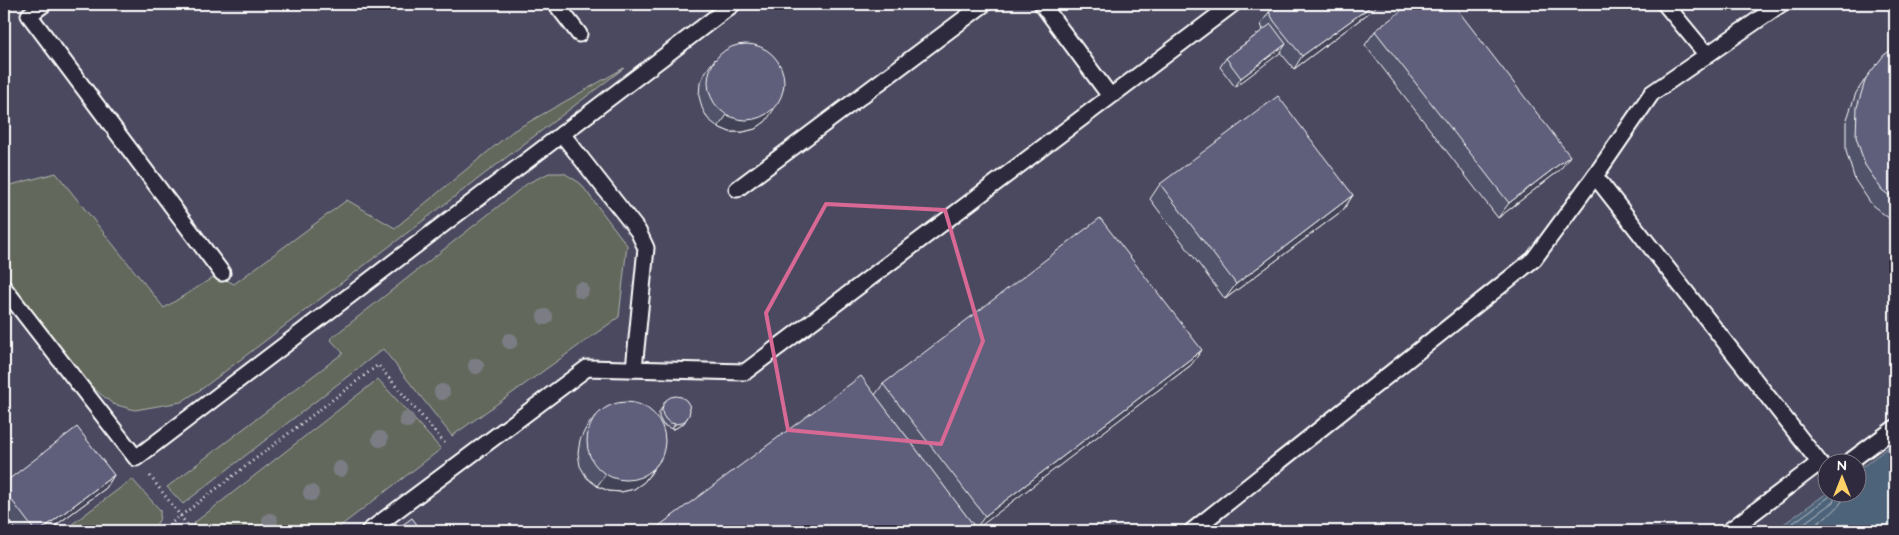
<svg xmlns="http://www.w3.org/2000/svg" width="1899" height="535" font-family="'Architects Daughter',sans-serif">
<rect width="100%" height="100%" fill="#3d3a50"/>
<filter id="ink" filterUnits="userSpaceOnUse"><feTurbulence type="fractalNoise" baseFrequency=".02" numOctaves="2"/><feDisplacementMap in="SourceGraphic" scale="10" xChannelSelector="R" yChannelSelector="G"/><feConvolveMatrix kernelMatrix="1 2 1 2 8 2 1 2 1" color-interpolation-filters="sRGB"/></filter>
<g filter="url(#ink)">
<path fill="#4b4960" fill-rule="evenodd" d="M4 4H1895V504L1859 531H4ZM1826 462H1856V492H1826Z"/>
<g fill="#62695c" stroke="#b0b4ae">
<polygon points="624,68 203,388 181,402 135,410 113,404 87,383 4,275 4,185 7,186 56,173 164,308 217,275 234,284 347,200 395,228 513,131"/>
<polygon points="549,173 564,173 580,183 627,245 619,317 452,436 383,349 183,504 167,487 343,353 330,339 528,183"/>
<polygon points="378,379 441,449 334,531 200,531 194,523"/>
<path d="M132 479 160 510C161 521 158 524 148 531H63Z"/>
</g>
<polygon fill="#4e6479" stroke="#95a2af" points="1895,442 1895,531 1774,531 1827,493 1856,492 1857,471"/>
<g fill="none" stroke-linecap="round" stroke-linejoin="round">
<g stroke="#b8c1c9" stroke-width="1">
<polyline points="1782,531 1829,497 1831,492"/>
<polyline points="1793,531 1833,502 1838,492"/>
<path d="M1806 531C1819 521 1843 510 1845 492"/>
</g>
<g stroke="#fff" stroke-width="19">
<g id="service">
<polyline points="44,4 29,15 222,273"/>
<polyline points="556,4 579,34"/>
<polyline points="1042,4 1110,96"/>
<polyline points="1665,4 1707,55"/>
<polyline points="1781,4 1652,93 1595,176 1826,471"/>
<polyline points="562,134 638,231 646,248 634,369"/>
<polyline points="737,189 984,4"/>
<polyline points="4,288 136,458 733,4"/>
<polyline points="1849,462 1895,428"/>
<polyline points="369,531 587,368 745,372 1233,4"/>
<polyline points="1192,531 1534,259 1595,176"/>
<polyline points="1729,531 1819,463"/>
</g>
</g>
<g stroke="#fff" stroke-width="3" stroke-dasharray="1 4" stroke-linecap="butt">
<polyline points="150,476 192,531"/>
<polyline points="161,531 378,365 447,446"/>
</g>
<use href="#service" stroke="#2f2a3d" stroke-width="15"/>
</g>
<g fill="#7c7d84">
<circle cx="581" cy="290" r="8"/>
<circle cx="545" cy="317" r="8"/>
<circle cx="510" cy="341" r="8"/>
<circle cx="476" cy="366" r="8"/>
<circle cx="442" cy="392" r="8"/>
<circle cx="407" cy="420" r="8"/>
<circle cx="380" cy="439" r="8"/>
<circle cx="340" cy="469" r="8"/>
<circle cx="311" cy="493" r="8"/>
<circle cx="270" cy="521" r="8"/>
</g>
<g fill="#51526b" stroke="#fff">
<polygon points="1374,9 1294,69 1280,52 1235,87 1220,67 1226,58 1263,30 1261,24 1269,12"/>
<polygon points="1375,31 1560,170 1498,218 1365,45"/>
<polygon points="1895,47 1895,223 1872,205 1855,180 1846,151 1846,122 1856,93 1866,78"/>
<polygon points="715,59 766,121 755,129 743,132 730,132 718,127 708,119 702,108 699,96 700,83 706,71"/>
<polygon points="1160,184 1353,195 1343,210 1225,299 1150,199"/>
<polygon points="1191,365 976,529 875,395 883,384"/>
<polygon points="666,400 687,418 684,423 676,428 672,429 663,425 659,417 659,413"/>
<polygon points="595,416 652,472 644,482 634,489 621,492 609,491 597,486 587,478 580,466 578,453 580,440 586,428"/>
<polygon points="114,475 106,488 48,531 17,531 4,514 4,483"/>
</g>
<g fill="#424257" stroke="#fff">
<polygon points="1374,4 1378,4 1374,9 1294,69 1302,56"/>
<polygon points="1286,44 1280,53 1235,87 1241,78"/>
<polygon points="774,109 766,121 755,129 743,132 730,132 718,127 727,115"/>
<polygon points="1570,156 1560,170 1498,218 1509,203"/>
<polygon points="1353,195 1343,210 1225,299 1236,284"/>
<polygon points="1202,350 1191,365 974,531 985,516"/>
<polygon points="687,418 684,423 676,428 672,429 675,424"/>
<polygon points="661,459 644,482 634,489 621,492 609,491 597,486 606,474"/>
<polygon points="114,475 106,488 48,531 40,531"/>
</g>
<g fill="#5e5f7c" stroke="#fff">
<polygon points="1280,4 1374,4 1302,56 1274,21 1269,12"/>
<polygon points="1410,4 1453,4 1570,156 1509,203 1375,31"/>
<polygon points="1271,24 1286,44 1241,78 1226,58"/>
<circle cx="746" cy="82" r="38"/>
<polygon points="1895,47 1895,200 1882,190 1865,165 1856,137 1857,107 1866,78 1884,55"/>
<polygon points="1278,96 1353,195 1236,284 1160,184"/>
<polygon points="1100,218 1202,350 985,516 883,384"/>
<polygon points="861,376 978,531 652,531"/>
<circle cx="676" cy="410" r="14"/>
<circle cx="626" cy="441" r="39"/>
<polygon points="77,427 114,475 40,531 35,531 4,490 4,483"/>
<polygon points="412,518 422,531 394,531"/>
</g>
</g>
<path fill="none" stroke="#d76994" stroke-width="4" stroke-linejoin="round" d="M826 204 945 210 983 341 941 444 788 430 766 313Z"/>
<rect width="1899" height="535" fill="none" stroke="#2f2a3d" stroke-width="20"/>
<rect x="10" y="10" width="1879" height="515" fill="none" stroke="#fff" stroke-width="2" filter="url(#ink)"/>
<g transform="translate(1842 478)"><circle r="24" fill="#2f2a3d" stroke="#827f8b"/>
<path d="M0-4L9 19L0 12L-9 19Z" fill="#ffd166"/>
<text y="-8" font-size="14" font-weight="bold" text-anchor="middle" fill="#ffffff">N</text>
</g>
</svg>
